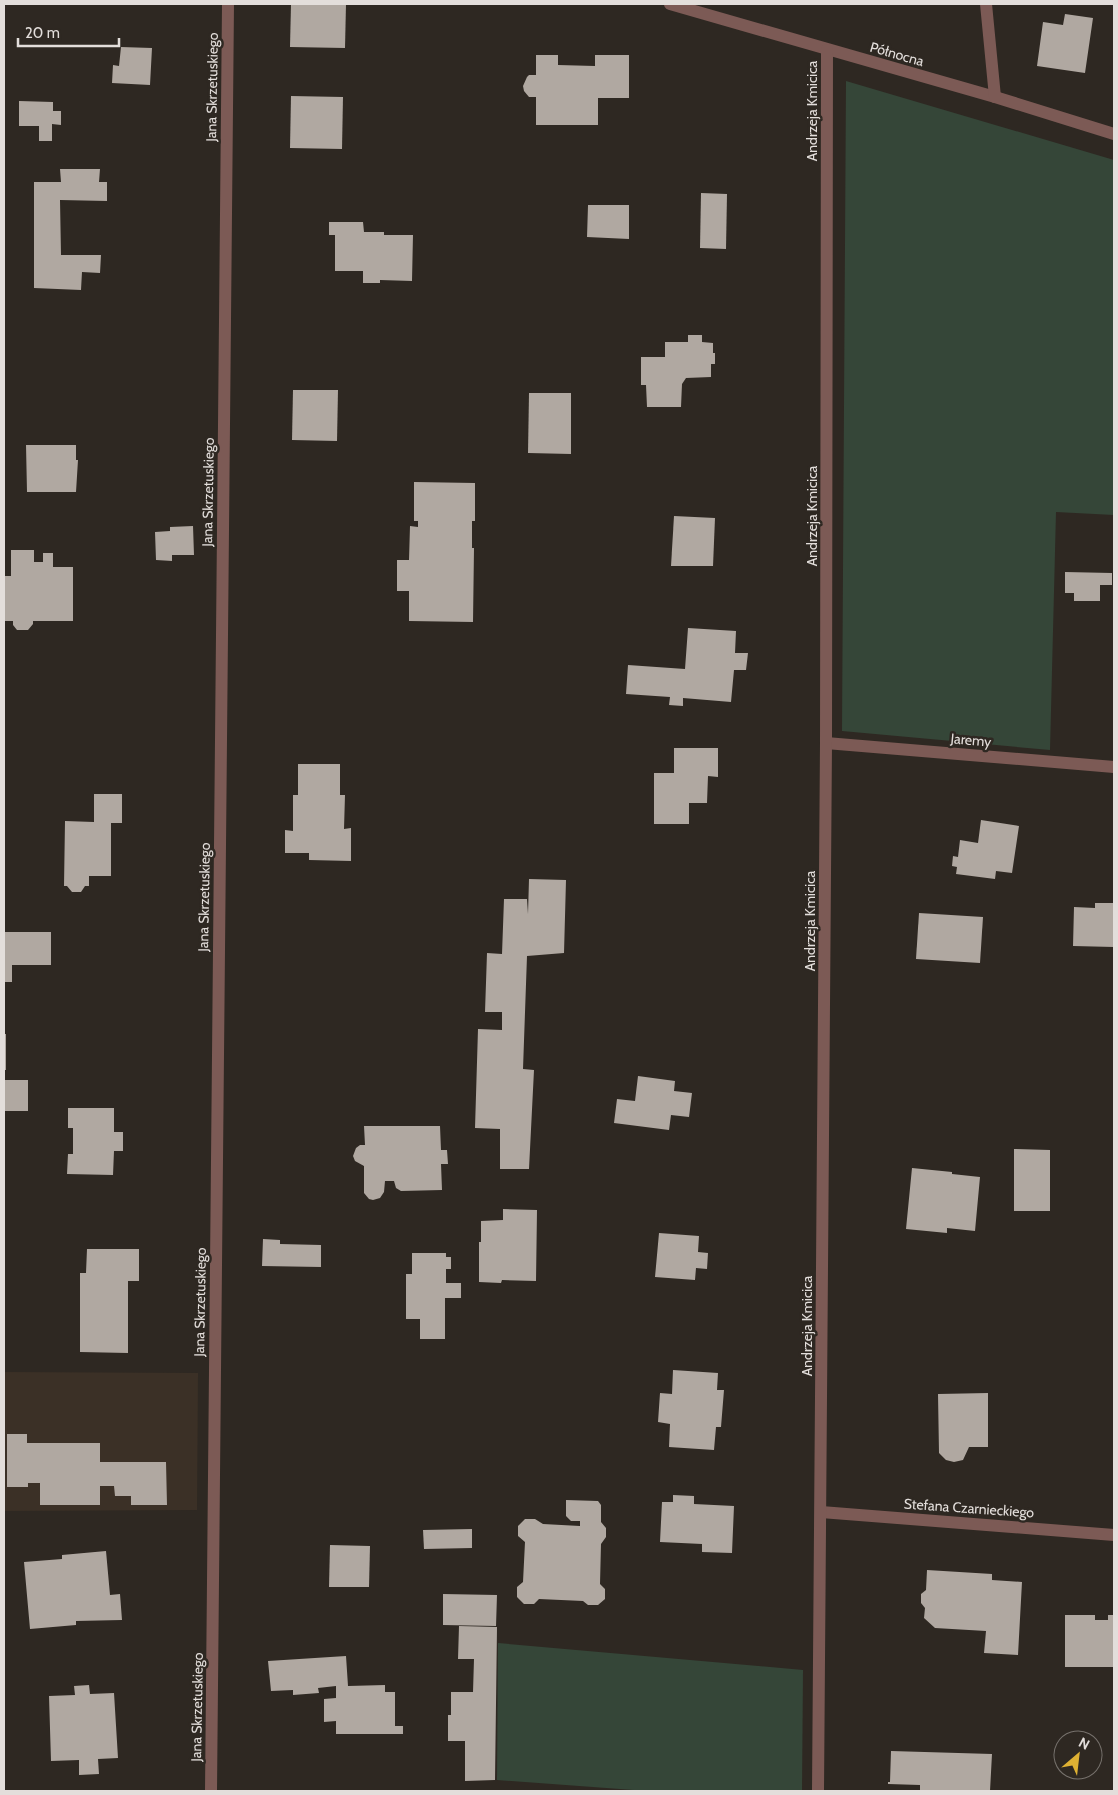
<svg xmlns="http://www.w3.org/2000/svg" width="1118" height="1795" font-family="Cabin,sans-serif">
<rect width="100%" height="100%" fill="#2e2822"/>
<polygon fill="#3b3026" points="4,1372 198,1373 197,1510 4,1511"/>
<g fill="#354638">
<polygon points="846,81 1114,160 1114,515 1056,512 1050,750 842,731"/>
<polygon points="498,1643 803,1670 802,1791 647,1791 497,1780"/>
</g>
<g fill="#b0a8a1">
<polygon points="291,4 346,4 345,48 290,47"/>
<polygon points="1065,14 1093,18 1085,73 1037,66 1043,22 1063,25"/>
<polygon points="121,47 152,48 150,85 112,83 113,65 119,66"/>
<polygon points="536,55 558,55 558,65 595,66 595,55 629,55 629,98 598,98 598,125 536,125 536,97 529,97 524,91 523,86 527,77 529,75 536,75"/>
<polygon points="291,96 343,97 342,149 290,148"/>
<polygon points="19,101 53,102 53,111 61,111 61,125 52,124 52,141 39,141 39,126 19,126"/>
<polygon points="60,169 100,169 99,182 107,182 107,201 60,200 61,255 101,255 100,273 82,272 81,290 34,288 34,182 61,182"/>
<polygon points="701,193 727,194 726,249 700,248"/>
<polygon points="588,205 629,205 629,239 587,237"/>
<polygon points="329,222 363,222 364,232 384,232 384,235 413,235 412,281 380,280 380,283 363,283 363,271 335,271 335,235 329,235"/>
<polygon points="688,335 702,335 702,342 713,343 713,353 715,353 715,364 711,364 711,377 686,378 682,384 681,407 647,407 646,385 641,385 641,357 665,357 665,342 688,342"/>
<polygon points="293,390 338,390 337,441 292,440"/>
<polygon points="529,393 571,393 571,454 528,453"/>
<polygon points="26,445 76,445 76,460 78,460 76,492 27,492"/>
<polygon points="414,482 475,483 475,521 472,521 472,548 474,548 473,622 409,621 409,591 397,591 397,560 409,560 410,526 418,527 418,521 414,521"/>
<polygon points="674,516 715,518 713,566 671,566"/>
<polygon points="193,526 194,555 172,555 172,561 156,560 155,532 170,531 170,527"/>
<polygon points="11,550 34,550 34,562 43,562 43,553 53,553 53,567 73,567 73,621 33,621 33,624 28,630 17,630 13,625 13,621 4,621 4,576 11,576"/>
<polygon points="1065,572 1112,573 1112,585 1100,585 1100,601 1074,601 1074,593 1065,593"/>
<polygon points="688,628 736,631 735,653 748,653 746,670 734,670 731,702 683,698 683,706 669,705 670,697 626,694 628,665 685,669"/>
<polygon points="674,748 718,748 718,777 708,776 707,803 689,803 689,824 654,824 654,773 674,773"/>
<polygon points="298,764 340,764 340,795 345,795 344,829 351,828 351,861 309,860 309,853 285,853 285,830 293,831 293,795 298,795"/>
<polygon points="94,794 122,794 122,823 111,823 111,876 89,876 89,886 85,886 81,892 72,892 67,886 64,886 65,821 94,822"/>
<polygon points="981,820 1019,826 1012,873 996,871 995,879 956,874 957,867 952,866 953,856 958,857 960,840 978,843"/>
<polygon points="529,879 566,880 564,953 527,956 523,1069 534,1070 529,1169 500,1169 500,1129 475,1128 478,1029 502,1030 502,1012 485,1012 487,953 502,954 504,899 527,899 528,914"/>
<polygon points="1095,903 1114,903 1114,947 1073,946 1074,907 1095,908"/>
<polygon points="919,913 983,917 980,963 916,959"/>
<polygon points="4,932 51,932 51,965 12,965 12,982 4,982"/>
<rect x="4" y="1034" width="2" height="36"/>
<polygon points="638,1076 675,1081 674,1091 692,1093 689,1117 671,1115 669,1130 614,1123 617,1099 635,1101"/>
<rect x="4" y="1080" width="24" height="31"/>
<polygon points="68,1108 114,1108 114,1132 123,1132 123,1151 114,1151 113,1175 67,1174 68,1154 73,1154 73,1128 68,1128"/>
<polygon points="364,1126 440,1126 441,1150 447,1150 448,1164 441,1164 442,1190 401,1191 396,1188 394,1181 385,1181 384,1192 380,1198 373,1200 369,1199 364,1193 364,1166 355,1161 353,1156 356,1148 360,1145 365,1145"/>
<polygon points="1014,1149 1050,1150 1050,1211 1014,1211"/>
<polygon points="912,1168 952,1172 952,1174 980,1177 975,1231 947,1228 947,1233 906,1229"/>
<polygon points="503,1209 537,1210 536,1281 502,1280 501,1283 479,1282 479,1242 481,1242 481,1221 503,1220"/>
<polygon points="659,1233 699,1236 698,1252 708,1253 707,1269 696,1268 695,1280 655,1277"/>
<polygon points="263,1239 280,1240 280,1244 321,1245 321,1267 262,1266"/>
<polygon points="87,1249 139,1249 139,1281 128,1281 128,1353 80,1352 80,1273 86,1273"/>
<polygon points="412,1253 446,1253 446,1257 451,1257 451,1269 446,1269 446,1283 461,1283 461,1298 445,1298 445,1339 420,1339 420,1319 406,1319 406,1274 412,1274"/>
<polygon points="673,1370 718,1373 717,1390 724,1390 721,1427 716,1427 714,1450 669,1447 670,1424 658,1422 660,1393 672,1394"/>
<polygon points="988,1393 988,1447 969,1447 963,1460 954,1462 946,1460 939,1453 938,1394"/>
<polygon points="7,1434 27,1434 27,1443 100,1443 100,1462 166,1462 167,1505 131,1505 131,1496 115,1496 114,1486 100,1486 100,1505 40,1505 40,1483 28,1483 28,1487 7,1487"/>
<polygon points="673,1495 694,1496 694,1504 734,1506 732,1553 702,1552 702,1544 660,1542 662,1502 673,1502"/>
<polygon points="566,1500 598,1501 601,1505 601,1522 606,1528 606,1537 601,1544 600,1584 605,1589 605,1599 598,1605 588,1605 583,1601 539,1599 534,1604 524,1604 517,1597 517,1587 523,1582 525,1542 518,1536 518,1526 525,1519 535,1519 543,1524 580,1526 580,1521 571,1521 566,1516"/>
<polygon points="472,1529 472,1548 424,1549 423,1530"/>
<polygon points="330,1545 370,1546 369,1587 329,1587"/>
<polygon points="106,1551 110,1595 120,1594 122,1620 76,1621 76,1625 30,1629 24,1562 62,1559 62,1555"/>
<polygon points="927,1570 992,1574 992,1580 1022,1582 1018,1655 984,1653 986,1631 935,1628 924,1618 925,1608 921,1603 921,1594 926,1590"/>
<polygon points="443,1594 497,1595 496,1626 443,1625"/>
<polygon points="1065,1615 1095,1615 1095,1620 1108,1620 1108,1615 1114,1615 1114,1667 1065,1667"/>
<polygon points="459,1626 497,1627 495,1780 465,1781 465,1741 448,1741 448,1715 451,1715 451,1692 473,1692 474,1659 458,1659"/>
<polygon points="346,1656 348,1686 385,1685 385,1692 395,1692 395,1726 403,1726 403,1734 336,1734 336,1721 324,1722 324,1699 336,1698 336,1686 318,1688 319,1693 293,1695 293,1690 271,1691 268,1661"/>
<polygon points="89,1685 90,1694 114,1693 118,1758 98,1759 99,1774 79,1775 79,1760 51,1761 49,1696 75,1695 74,1686"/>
<polygon points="891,1751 992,1754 990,1791 920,1791 920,1785 888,1784 888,1782 890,1782"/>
</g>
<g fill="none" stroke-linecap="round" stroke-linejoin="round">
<g stroke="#7c5a55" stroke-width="12">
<polyline points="670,4 995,97 1114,134"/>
<polyline points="986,4 995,97"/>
<polyline points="826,743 1114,767"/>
<polyline points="821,1512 1114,1535"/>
<polyline points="211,1791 228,4"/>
<polyline points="818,1791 826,743 827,50"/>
</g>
</g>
<g text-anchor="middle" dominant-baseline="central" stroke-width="5" stroke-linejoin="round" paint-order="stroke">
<g font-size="14" fill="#e3dedb" stroke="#2e2822">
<text transform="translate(897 54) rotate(16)">Północna</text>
<text transform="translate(212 87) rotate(-89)">Jana Skrzetuskiego</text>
<text transform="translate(812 111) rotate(-90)">Andrzeja Kmicica</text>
<text transform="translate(208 492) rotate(-89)">Jana Skrzetuskiego</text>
<text transform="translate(812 516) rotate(-90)">Andrzeja Kmicica</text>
<text transform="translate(971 740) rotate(5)">Jaremy</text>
<text transform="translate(204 897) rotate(-89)">Jana Skrzetuskiego</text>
<text transform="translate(810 921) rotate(-90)">Andrzeja Kmicica</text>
<text transform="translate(200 1302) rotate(-89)">Jana Skrzetuskiego</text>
<text transform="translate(807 1326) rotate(-90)">Andrzeja Kmicica</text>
<text transform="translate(969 1508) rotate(4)">Stefana Czarnieckiego</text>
<text transform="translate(197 1707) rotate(-89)">Jana Skrzetuskiego</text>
</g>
</g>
<rect width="1118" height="1795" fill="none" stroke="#e3dedb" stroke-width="10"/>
<g transform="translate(1078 1755) rotate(28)"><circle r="24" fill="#2e2822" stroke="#76716c"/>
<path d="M0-4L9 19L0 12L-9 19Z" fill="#deb133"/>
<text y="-8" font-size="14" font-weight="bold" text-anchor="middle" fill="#e3dedb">N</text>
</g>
<path d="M18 38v8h101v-8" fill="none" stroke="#e3dedb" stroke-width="2.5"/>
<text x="25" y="38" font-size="15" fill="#e3dedb" stroke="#2e2822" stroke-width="4" paint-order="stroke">20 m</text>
</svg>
